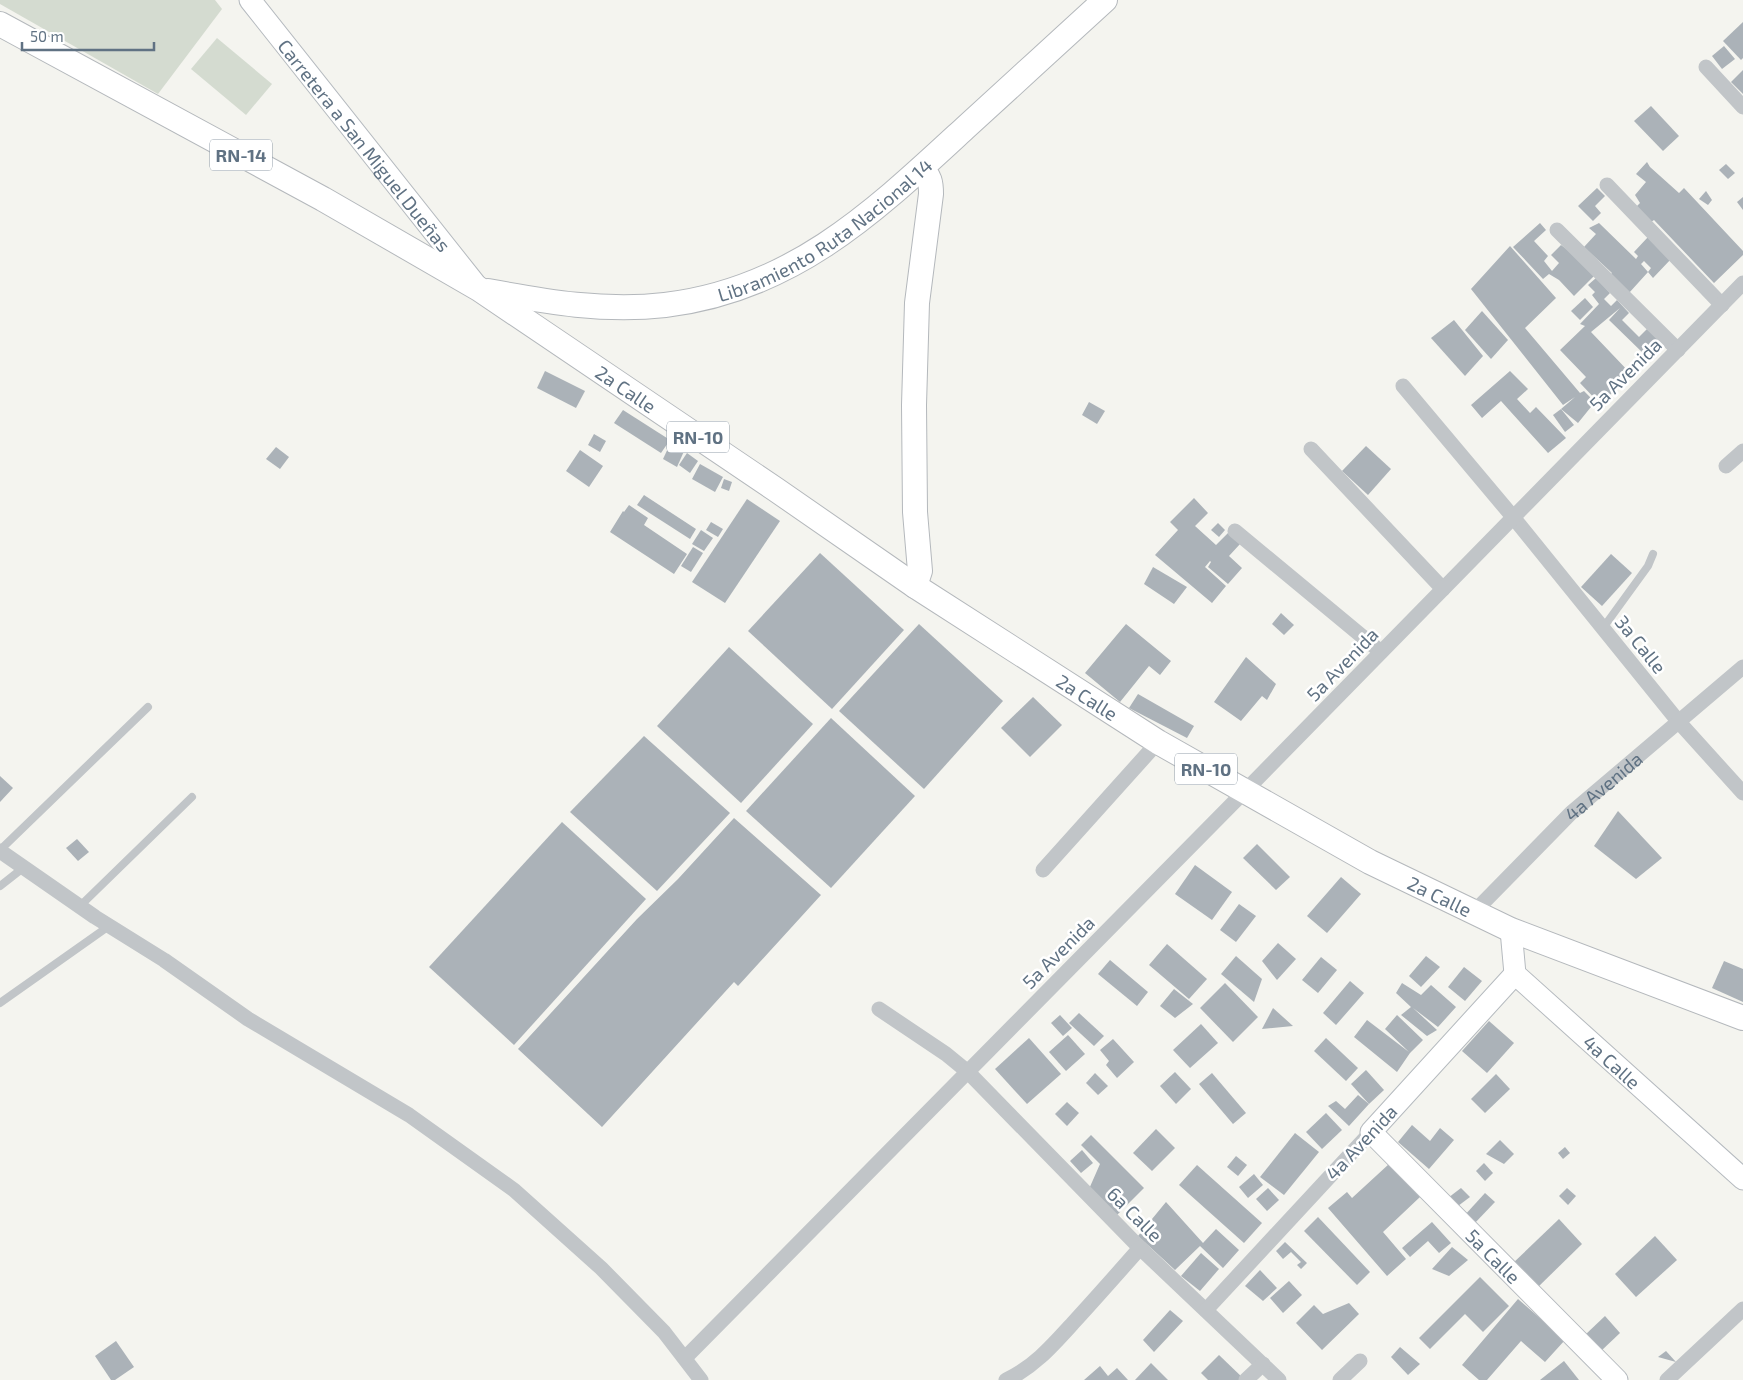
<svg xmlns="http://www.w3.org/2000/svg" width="1743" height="1380" font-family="'Exo 2',sans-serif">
<rect width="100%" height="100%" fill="#f4f4ef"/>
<g fill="#d4dbd0">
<polygon points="0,0 215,0 222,9 158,94 0,4"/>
<polygon points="217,38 272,84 246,115 191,69"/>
</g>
<g fill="#abb2b8">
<polygon points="1743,22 1743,58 1741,60 1723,41"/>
<polygon points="1724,46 1735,59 1722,69 1712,56"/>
<polygon points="1743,70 1743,94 1731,82"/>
<polygon points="1651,106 1679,136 1663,151 1634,121"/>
<polygon points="1647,162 1650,167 1679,193 1684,188 1743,251 1743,255 1714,283 1654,220 1651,222 1636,207 1640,203 1635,195 1646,182 1636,174"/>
<polygon points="1726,164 1735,173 1728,179 1719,170"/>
<polygon points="1597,188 1605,196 1595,206 1601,213 1593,221 1578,206"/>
<polygon points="1706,191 1712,200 1708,205 1699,199"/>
<polygon points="1743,197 1743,210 1737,202"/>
<polygon points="1540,223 1546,230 1534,241 1548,256 1544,261 1552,271 1559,263 1551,255 1561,245 1580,259 1595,275 1574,296 1559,280 1549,274 1543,279 1513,247"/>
<polygon points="1599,223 1636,259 1638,256 1634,252 1648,237 1671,259 1653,278 1648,272 1651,268 1644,261 1641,264 1648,272 1629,293 1610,275 1612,273 1584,247 1596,234 1589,228"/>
<polygon points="1510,246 1556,298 1525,328 1580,393 1584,391 1595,402 1578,423 1561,409 1575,397 1563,405 1471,289"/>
<polygon points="1596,278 1610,293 1604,299 1611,306 1617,300 1629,313 1622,320 1639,337 1647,329 1659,340 1645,355 1609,320 1620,308 1591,332 1631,374 1607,398 1604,395 1599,403 1580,383 1586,377 1560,350 1585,326 1580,324 1599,304 1592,295 1595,292 1588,285"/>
<polygon points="1585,298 1593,307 1580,320 1571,311"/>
<polygon points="1482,311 1508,340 1491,359 1465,330"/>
<polygon points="1454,320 1483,356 1465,376 1431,338"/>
<polygon points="545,371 585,391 576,408 537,388"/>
<polygon points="1510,371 1528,389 1517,399 1530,413 1536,407 1566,438 1548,453 1501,401 1482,418 1471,405"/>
<polygon points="1089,402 1105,411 1097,424 1082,415"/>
<polygon points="1561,409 1574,425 1565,432 1553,415"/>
<polygon points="623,410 670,440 661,453 614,423"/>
<polygon points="594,434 606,441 600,452 588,445"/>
<polygon points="671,442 685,449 677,467 663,459"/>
<polygon points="1366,446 1391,469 1368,495 1342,471"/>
<polygon points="276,447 289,457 280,469 266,459"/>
<polygon points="580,450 603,466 589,487 566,471"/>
<polygon points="687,453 698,461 690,473 679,465"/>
<polygon points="700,464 723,477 715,492 692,479"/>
<polygon points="724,479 732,482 729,491 721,488"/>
<polygon points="644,495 696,529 690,539 637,505"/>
<polygon points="1194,498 1208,513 1195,526 1216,545 1228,533 1240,544 1229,556 1242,568 1228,584 1208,567 1211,562 1210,561 1205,567 1226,586 1212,603 1155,555 1178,530 1170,522"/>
<polygon points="747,499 780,521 725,603 692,582"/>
<polygon points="629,505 648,518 644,525 687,554 674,574 610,532 623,511 624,512"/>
<polygon points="711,522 723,529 718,537 706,530"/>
<polygon points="1218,523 1225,530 1219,537 1211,530"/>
<polygon points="701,530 713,538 704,551 692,544"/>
<polygon points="693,547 703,553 691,572 681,566"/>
<polygon points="820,553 904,630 832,709 748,631"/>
<polygon points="1611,554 1632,573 1602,606 1581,587"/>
<polygon points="1153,567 1187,587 1174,604 1144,584"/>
<polygon points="1281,613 1294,625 1284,635 1272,624"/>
<polygon points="919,624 1003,701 924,789 839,711"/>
<polygon points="1126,624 1171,661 1160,675 1149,666 1120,702 1085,673"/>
<polygon points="729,647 813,724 741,803 657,726"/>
<polygon points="1246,657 1276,684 1267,700 1262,696 1241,721 1214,702"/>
<polygon points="1138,694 1194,726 1187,738 1129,708"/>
<polygon points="1033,697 1062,725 1030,757 1001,728"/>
<polygon points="831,718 915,796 831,888 746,811"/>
<polygon points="644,736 730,813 657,891 570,812"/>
<polygon points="0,776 13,788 0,802"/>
<polygon points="1618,811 1662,858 1636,879 1594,846"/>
<polygon points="734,818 821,895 738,986 734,982 602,1127 518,1049 637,919 678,879"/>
<polygon points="562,822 646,899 514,1045 429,967"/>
<polygon points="77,839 89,852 78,861 66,848"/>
<polygon points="1257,844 1290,877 1276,890 1243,858"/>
<polygon points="1195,865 1232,892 1212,920 1175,894"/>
<polygon points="1341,877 1361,894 1327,933 1307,916"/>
<polygon points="1239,904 1256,916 1236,942 1220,930"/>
<polygon points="1278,943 1296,959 1277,980 1262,961"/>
<polygon points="1167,944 1207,979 1189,999 1149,965"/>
<polygon points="1236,956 1262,979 1254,1002 1221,974"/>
<polygon points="1426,956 1440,967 1421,987 1409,976"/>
<polygon points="1321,957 1337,970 1318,993 1302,980"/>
<polygon points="1110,960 1148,992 1137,1006 1098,974"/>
<polygon points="1724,961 1743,969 1743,1002 1712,988"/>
<polygon points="1464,967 1482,981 1465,1001 1448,987"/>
<polygon points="1350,981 1364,993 1336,1025 1323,1013"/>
<polygon points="1225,983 1258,1017 1233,1042 1200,1008"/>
<polygon points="1402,983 1421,995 1431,985 1456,1007 1438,1027 1413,1008 1437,1030 1427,1036 1401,1015 1411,1007 1396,993"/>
<polygon points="1174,989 1193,1004 1175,1018 1160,1006"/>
<polygon points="1273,1008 1293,1026 1262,1029"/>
<polygon points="1079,1013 1104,1036 1094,1046 1069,1023"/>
<polygon points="1060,1015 1072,1028 1063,1036 1051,1023"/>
<polygon points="1397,1015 1423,1040 1410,1053 1397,1072 1354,1037 1367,1020 1409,1052 1385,1029"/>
<polygon points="1489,1021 1514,1043 1487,1073 1462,1051"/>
<polygon points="1201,1024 1218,1043 1190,1068 1173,1050"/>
<polygon points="1068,1035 1085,1054 1066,1071 1049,1052"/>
<polygon points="1029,1038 1061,1074 1027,1104 995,1069"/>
<polygon points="1326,1038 1358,1068 1346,1081 1314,1051"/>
<polygon points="1113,1039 1134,1062 1117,1078 1106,1065 1109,1061 1100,1050"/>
<polygon points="1366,1070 1384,1090 1369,1104 1351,1084"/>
<polygon points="1175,1072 1191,1089 1176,1104 1160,1086"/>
<polygon points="1095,1073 1108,1086 1098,1095 1086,1083"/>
<polygon points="1212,1073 1246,1113 1233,1124 1199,1084"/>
<polygon points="1496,1074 1510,1089 1485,1113 1471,1099"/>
<polygon points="1358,1095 1369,1104 1349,1126 1328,1106 1336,1101 1345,1109"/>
<polygon points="1067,1102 1079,1113 1067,1126 1055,1114"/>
<polygon points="1326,1113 1342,1130 1322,1149 1306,1132"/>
<polygon points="1412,1125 1430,1141 1440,1128 1454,1140 1429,1169 1398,1142"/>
<polygon points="1156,1129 1175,1148 1152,1171 1133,1153"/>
<polygon points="1295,1133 1319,1152 1284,1195 1260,1177"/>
<polygon points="1091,1135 1144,1188 1116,1216 1089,1189 1100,1164 1081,1145"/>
<polygon points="1500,1140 1514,1154 1504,1164 1486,1154"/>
<polygon points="1565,1147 1570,1153 1563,1159 1558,1153"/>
<polygon points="1082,1150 1093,1163 1081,1173 1070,1161"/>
<polygon points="1236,1156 1247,1165 1238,1176 1227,1167"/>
<polygon points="1484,1163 1493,1173 1485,1181 1476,1171"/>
<polygon points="1389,1164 1420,1197 1383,1232 1406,1259 1387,1276 1328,1208 1347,1192 1352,1198"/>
<polygon points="1197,1165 1262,1223 1244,1243 1179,1185"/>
<polygon points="1254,1174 1263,1185 1248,1198 1239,1187"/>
<polygon points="1268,1188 1279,1200 1267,1211 1256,1199"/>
<polygon points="1461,1188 1470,1197 1454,1209 1444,1201"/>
<polygon points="1567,1188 1576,1196 1568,1205 1559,1196"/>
<polygon points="1485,1193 1495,1202 1473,1225 1464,1216"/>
<polygon points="1166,1202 1203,1243 1216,1229 1239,1250 1223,1268 1200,1246 1175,1270 1138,1236"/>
<polygon points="1318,1217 1370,1272 1357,1285 1304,1231"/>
<polygon points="1559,1219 1582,1244 1535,1290 1511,1265"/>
<polygon points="1432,1222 1451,1243 1439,1253 1428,1241 1410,1257 1402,1248"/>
<polygon points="1655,1236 1677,1260 1636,1297 1615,1274"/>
<polygon points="1285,1242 1307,1263 1301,1269 1297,1265 1301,1262 1291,1252 1283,1259 1276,1251"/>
<polygon points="1452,1247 1468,1260 1449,1276 1432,1269"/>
<polygon points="1201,1253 1219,1269 1200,1291 1181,1276"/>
<polygon points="1260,1270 1277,1288 1263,1301 1245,1286"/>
<polygon points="1480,1277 1509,1306 1483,1332 1465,1314 1430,1349 1419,1338"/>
<polygon points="1289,1281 1302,1295 1283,1313 1270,1298"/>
<polygon points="1518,1299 1565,1340 1545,1362 1521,1341 1487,1380 1479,1380 1462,1365"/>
<polygon points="1349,1303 1359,1314 1322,1350 1296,1323 1314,1305 1323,1314"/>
<polygon points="1170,1310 1183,1321 1154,1352 1143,1340"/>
<polygon points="1605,1316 1620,1333 1601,1351 1585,1335"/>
<polygon points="116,1341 134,1367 115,1380 111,1380 95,1356"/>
<polygon points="1400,1347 1420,1364 1408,1375 1391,1357"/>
<polygon points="1666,1351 1676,1362 1658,1357"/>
<polygon points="1219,1355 1245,1380 1208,1380 1201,1373"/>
<polygon points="1564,1361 1579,1380 1540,1380"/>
<polygon points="1151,1363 1168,1380 1135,1380"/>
<polygon points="1100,1366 1108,1376 1117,1368 1128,1380 1084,1380"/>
</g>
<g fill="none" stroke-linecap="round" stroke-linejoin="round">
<g stroke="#b5babf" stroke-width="23">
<g id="secondary">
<path id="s2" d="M250 0 476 285"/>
<path id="s3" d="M1511 930 1515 974 1743 1179"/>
<path id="s4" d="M1515 974 1371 1132 1617 1380"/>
</g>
</g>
<g stroke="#b4b8bc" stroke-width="26">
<g id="primary">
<path id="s5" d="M0 24 323 199 479 289 775 489 915 586 1158 742 1370 862 1511 930 1743 1018"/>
<path id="s6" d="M488 291C547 302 605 312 665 305 793 290 875 211 965 128 1012 85 1058 43 1105 0"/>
<path d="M915 586 920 571 915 512 914 405 917 303 931 194C931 183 930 176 921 169"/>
</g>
</g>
<g stroke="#c1c5c8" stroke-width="8">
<polyline points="1603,628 1648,566 1653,554"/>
<polyline points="0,850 148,707"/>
<polyline points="0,886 23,868"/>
<polyline points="79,907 192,797"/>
<polyline points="0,1003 109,926"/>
</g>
<g stroke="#c1c5c8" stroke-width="15">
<polyline points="1706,67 1743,107"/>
<polyline points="1607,185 1722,305"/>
<polyline points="1557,230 1678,350"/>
<polyline points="1403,386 1513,517 1678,721 1743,793"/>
<polyline points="1311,449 1443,589"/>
<polyline points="1726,466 1743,451"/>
<polyline points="1235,531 1381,652"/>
<polyline points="0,851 95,917 164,960 248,1019 409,1115 514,1190 601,1268 664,1332 701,1380"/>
<polyline points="1043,870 1158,742"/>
<path id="s1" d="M1473 913 1571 813 1743 667"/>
<polyline points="879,1009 946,1054 968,1072 1140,1248 1279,1380"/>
<polyline points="1206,1310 1371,1132"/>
<polyline points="685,1358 1245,791 1743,283"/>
<path d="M1006 1380C1033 1368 1053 1345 1073 1323 1096 1298 1118 1273 1140 1248"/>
<polyline points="1246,1380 1263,1364"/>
<polyline points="1340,1380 1360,1361"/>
<polyline points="1667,1380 1743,1309"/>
</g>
<use href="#secondary" stroke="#fff" stroke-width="21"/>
<use href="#primary" stroke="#fff" stroke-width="24"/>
</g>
<g text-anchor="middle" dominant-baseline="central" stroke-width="5" stroke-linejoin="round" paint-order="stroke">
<g fill="#fff" stroke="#909ca8" stroke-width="1">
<rect x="210" y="139.5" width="62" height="31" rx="4"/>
<rect x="667" y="421.5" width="62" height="31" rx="4"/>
<rect x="1175" y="753.5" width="62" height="31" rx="4"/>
</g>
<g font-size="18" font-weight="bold" fill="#607283">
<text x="241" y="155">RN-14</text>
<text x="698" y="437">RN-10</text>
<text x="1206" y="769">RN-10</text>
</g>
<g font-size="19" fill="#607283" stroke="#fff">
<text stroke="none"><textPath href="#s2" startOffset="185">Carretera a San Miguel Dueñas</textPath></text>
<text stroke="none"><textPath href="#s6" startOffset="358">Libramiento Ruta Nacional 14</textPath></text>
<text transform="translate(1625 374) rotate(-45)">5a Avenida</text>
<text stroke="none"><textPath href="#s5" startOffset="725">2a Calle</textPath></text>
<text transform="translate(1641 644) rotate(51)">3a Calle</text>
<text transform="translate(1342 664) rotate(-46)">5a Avenida</text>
<text stroke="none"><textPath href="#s5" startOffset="1280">2a Calle</textPath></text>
<text stroke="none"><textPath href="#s1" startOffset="182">4a Avenida</textPath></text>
<text stroke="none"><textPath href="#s5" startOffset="1685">2a Calle</textPath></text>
<text transform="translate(1058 952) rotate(-45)">5a Avenida</text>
<text stroke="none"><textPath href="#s3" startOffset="175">4a Calle</textPath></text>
<text transform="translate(1361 1142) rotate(-47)">4a Avenida</text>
<text transform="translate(1135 1214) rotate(45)">6a Calle</text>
<text stroke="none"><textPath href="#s4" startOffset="388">5a Calle</textPath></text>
</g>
</g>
<path d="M22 42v8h132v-8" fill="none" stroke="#607283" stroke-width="2.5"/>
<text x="30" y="42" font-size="15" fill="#607283" stroke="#ffffff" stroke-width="4" paint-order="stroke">50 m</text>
</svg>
